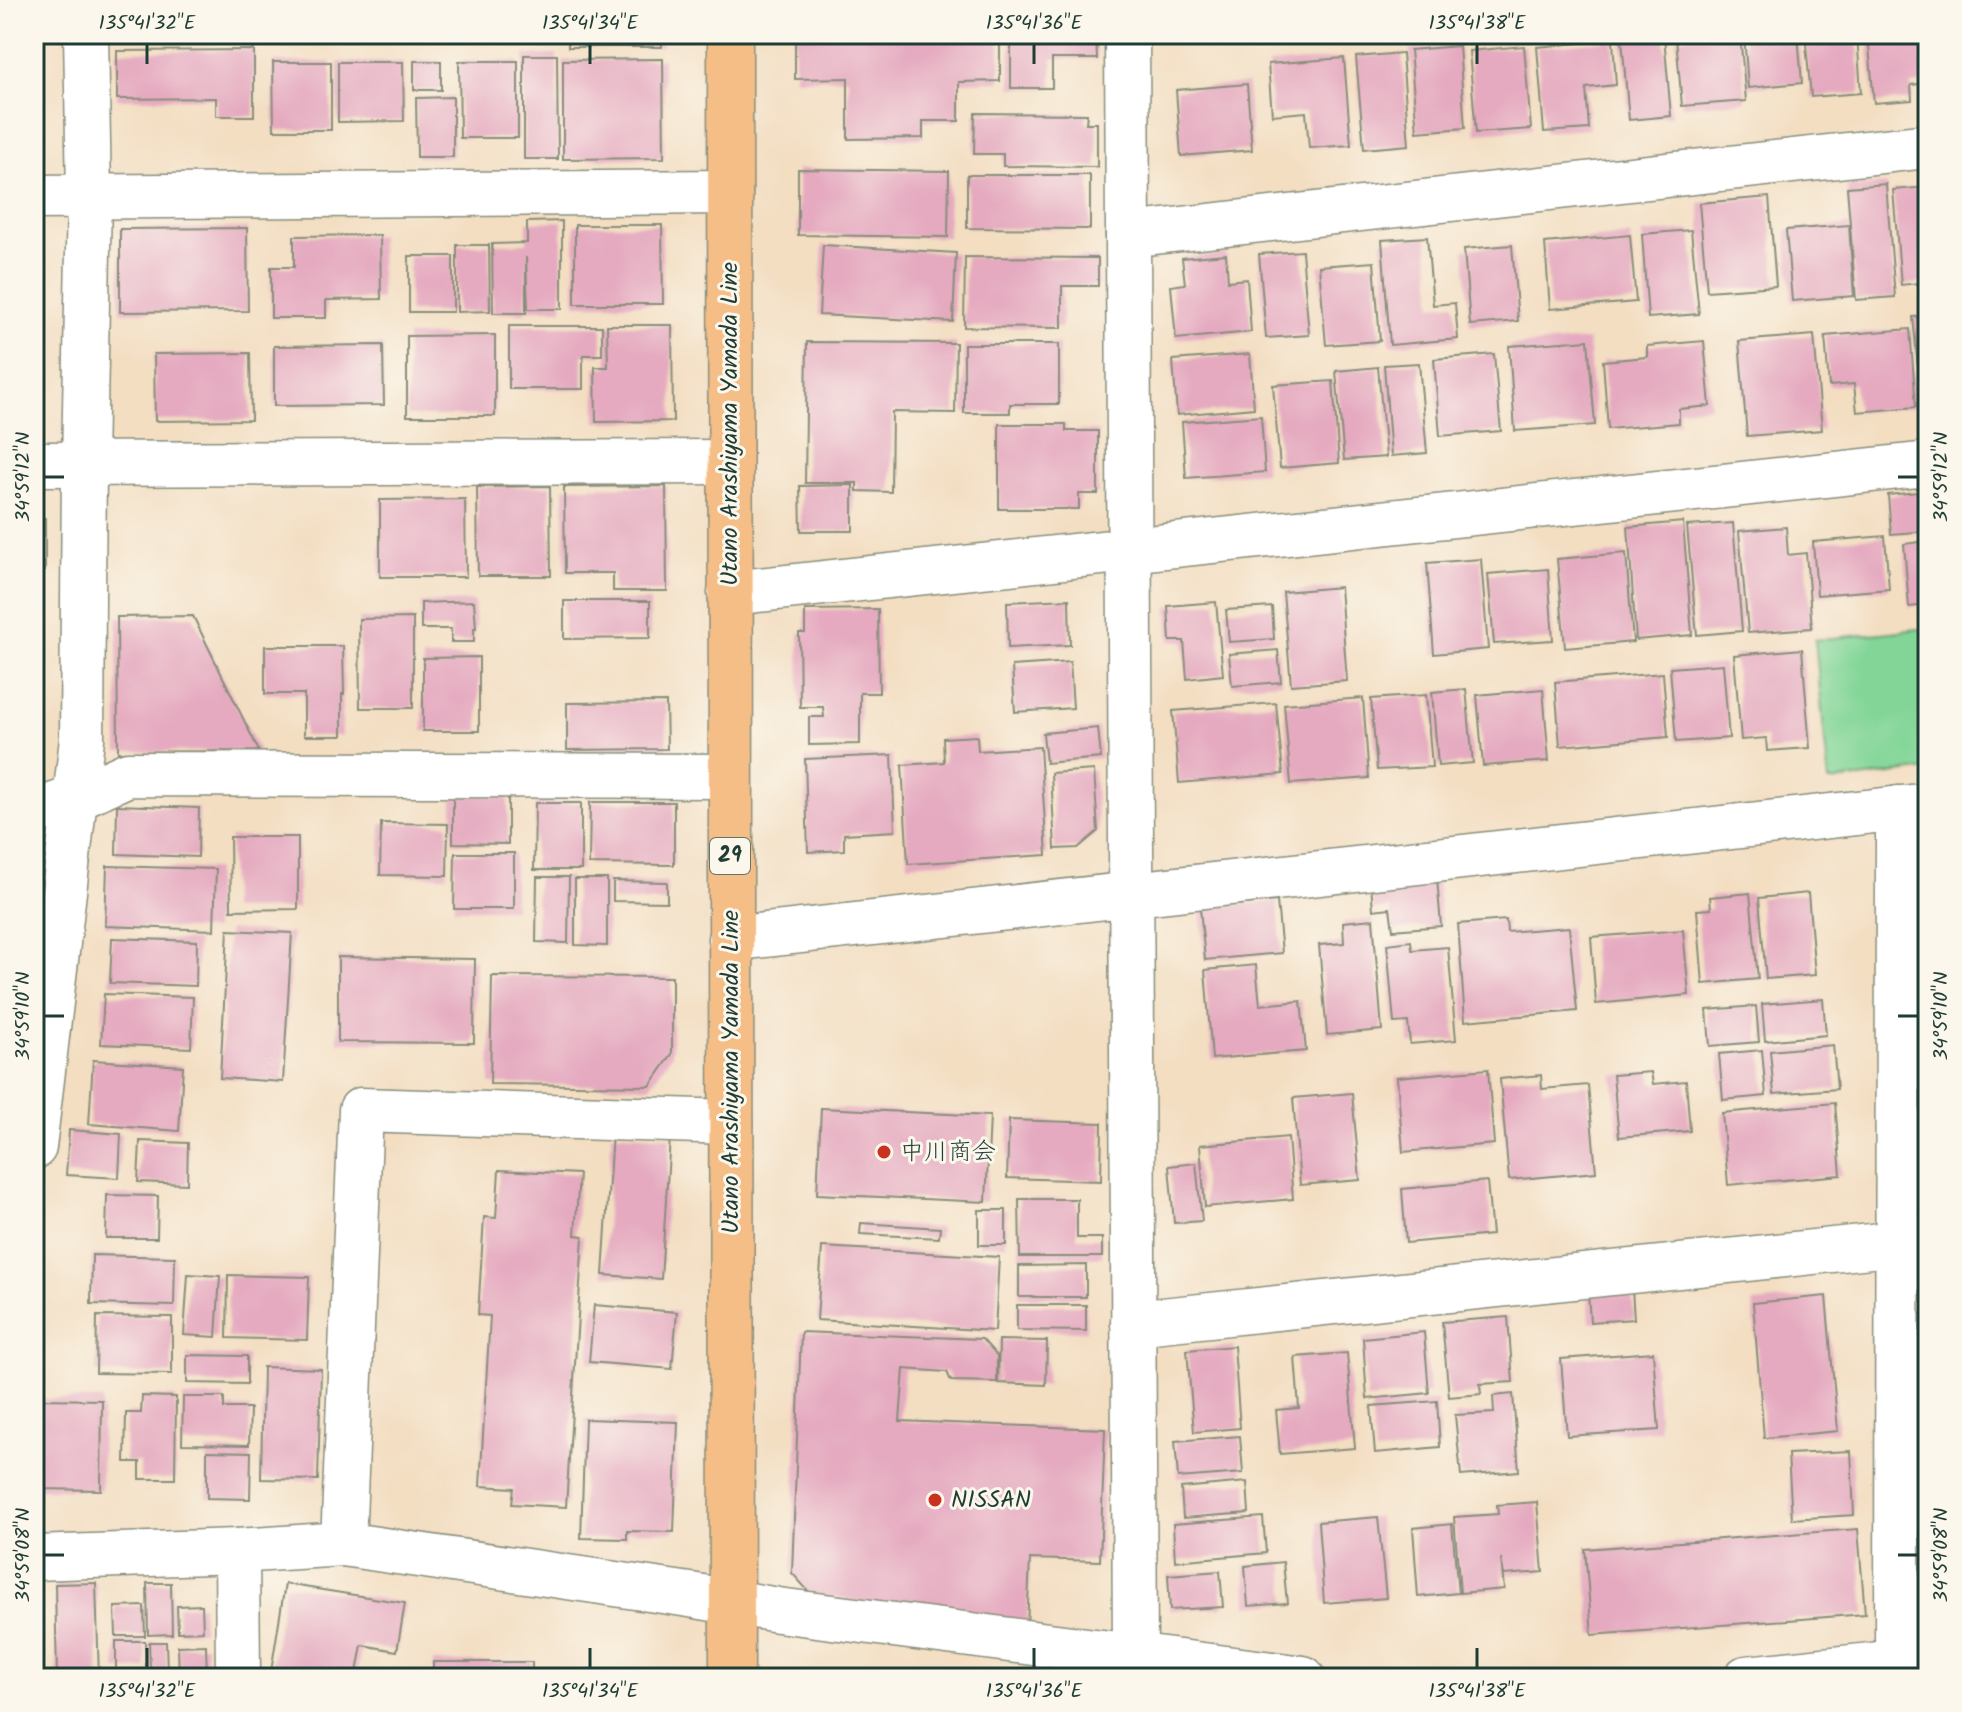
<svg xmlns="http://www.w3.org/2000/svg" width="1962" height="1712" font-family="Kalam,'Klee One',sans-serif">
<rect width="100%" height="100%" fill="#fbf7ec"/>
<filter id="ink" filterUnits="userSpaceOnUse"><feTurbulence type="fractalNoise" baseFrequency=".0125" numOctaves="2"/><feDisplacementMap in="SourceGraphic" scale="16" xChannelSelector="R" yChannelSelector="G"/><feConvolveMatrix kernelMatrix="1 2 1 2 8 2 1 2 1" color-interpolation-filters="sRGB"/></filter>
<filter id="wash" filterUnits="userSpaceOnUse"><feTurbulence type="fractalNoise" baseFrequency=".006" numOctaves="4" result="noise"/><feDisplacementMap in="SourceGraphic" scale="32" xChannelSelector="R" yChannelSelector="G"/><feGaussianBlur stdDeviation="1.8" result="paint"/><feColorMatrix in="noise" values="0 0 0 0 0 0 0 0 0 0 0 0 0 0 0 0 0 1.4 0 .05"/><feComposite in="paint" operator="in"/></filter>
<g filter="url(#wash)">
<rect width="100%" height="100%" fill="#f3dec2"/>
<polygon fill="#82d597" stroke="#508966" stroke-width="2" points="1928,628 1928,769 1829,782 1815,640"/>
<g id="blocks">
<g fill="#e5aac0">
<polygon points="190,34 262,34 263,39 190,39"/>
<polygon points="270,34 404,34 404,38 271,39"/>
<rect x="568" y="34" width="94" height="13"/>
<polygon points="795,34 1000,34 1000,81 959,82 959,121 923,121 923,138 848,139 848,78 795,79"/>
<polygon points="1011,34 1096,34 1097,59 1052,59 1052,88 1011,88"/>
<polygon points="1225,34 1260,34 1260,38 1226,41"/>
<polygon points="1740,34 1746,101 1682,106 1676,38"/>
<polygon points="1744,34 1798,34 1802,83 1748,88"/>
<polygon points="1805,34 1857,34 1861,93 1811,97"/>
<polygon points="1868,34 1928,34 1928,83 1911,85 1912,100 1874,103"/>
<polygon points="1664,36 1671,116 1629,120 1622,39"/>
<polygon points="1613,40 1616,85 1586,88 1589,129 1544,132 1537,47"/>
<polygon points="1459,46 1465,128 1417,132 1410,50"/>
<polygon points="1524,46 1531,129 1476,133 1469,51"/>
<polygon points="254,50 254,116 216,116 216,98 117,99 117,51"/>
<polygon points="1402,53 1409,145 1364,149 1356,57"/>
<polygon points="524,55 557,55 558,159 524,159"/>
<polygon points="1344,58 1351,145 1309,148 1306,112 1272,115 1268,64"/>
<polygon points="663,59 664,158 563,159 563,60"/>
<rect x="34" y="60" width="7" height="72"/>
<rect x="414" y="61" width="27" height="29"/>
<polygon points="459,61 518,61 518,138 460,138"/>
<polygon points="273,62 331,62 331,130 274,130"/>
<polygon points="338,62 403,62 404,121 338,122"/>
<polygon points="1247,84 1252,150 1181,156 1176,90"/>
<polygon points="453,97 453,157 417,157 416,98"/>
<polygon points="975,113 1087,114 1086,123 1097,123 1097,167 1003,166 1003,154 974,154"/>
<polygon points="798,169 949,171 948,237 798,235"/>
<polygon points="967,175 1090,175 1090,229 967,228"/>
<polygon points="1886,184 1895,297 1856,300 1847,187"/>
<polygon points="1928,187 1928,282 1901,285 1893,190"/>
<polygon points="1769,197 1776,286 1707,291 1699,203"/>
<polygon points="562,221 562,309 528,309 526,257 526,313 493,313 492,244 527,243 527,222"/>
<polygon points="575,225 662,225 663,304 575,304"/>
<polygon points="1849,225 1854,296 1792,301 1786,230"/>
<polygon points="247,228 248,311 120,312 120,229"/>
<polygon points="1691,230 1699,314 1648,318 1642,234"/>
<polygon points="380,235 381,299 326,300 326,318 271,318 271,267 294,267 294,236"/>
<polygon points="1630,235 1636,302 1550,309 1545,243"/>
<polygon points="1427,237 1433,305 1455,303 1458,339 1390,345 1382,240"/>
<polygon points="457,245 489,245 490,311 457,312"/>
<polygon points="823,245 956,253 953,322 819,315"/>
<polygon points="1512,245 1518,321 1470,325 1464,249"/>
<polygon points="1302,251 1309,335 1266,338 1259,254"/>
<polygon points="1226,254 1228,281 1247,279 1251,332 1176,339 1171,286 1185,284 1182,258"/>
<rect x="409" y="256" width="44" height="56"/>
<polygon points="965,257 1098,258 1098,286 1062,286 1062,328 964,327"/>
<polygon points="1374,262 1380,341 1326,345 1319,266"/>
<polygon points="1928,316 1928,388 1920,388 1913,317"/>
<rect x="34" y="323" width="11" height="58"/>
<polygon points="607,325 672,325 673,421 596,422 595,367 608,367"/>
<polygon points="509,326 602,326 602,355 583,355 583,389 509,389"/>
<polygon points="1910,329 1916,407 1857,412 1854,384 1829,386 1825,336"/>
<polygon points="495,335 495,416 407,416 407,336"/>
<polygon points="1814,335 1822,430 1747,436 1739,341"/>
<polygon points="1588,340 1595,425 1515,431 1509,346"/>
<polygon points="1704,341 1710,406 1679,409 1679,423 1608,429 1603,361 1647,357 1647,346"/>
<polygon points="807,342 956,343 955,413 892,412 891,492 857,491 857,483 805,483"/>
<polygon points="964,344 1059,344 1059,404 1010,404 1010,413 964,413"/>
<polygon points="383,345 384,405 274,406 274,346"/>
<polygon points="250,353 251,420 155,421 154,354"/>
<polygon points="1250,354 1254,408 1177,415 1173,360"/>
<polygon points="1494,354 1501,431 1440,436 1434,359"/>
<polygon points="1419,363 1427,453 1391,456 1384,365"/>
<polygon points="1378,367 1386,457 1344,460 1336,371"/>
<polygon points="1333,381 1339,463 1280,468 1273,385"/>
<polygon points="1261,416 1265,472 1186,478 1182,422"/>
<polygon points="999,424 1066,424 1066,431 1098,431 1098,494 1079,494 1079,509 999,509"/>
<polygon points="853,485 853,531 801,531 800,486"/>
<polygon points="550,486 551,576 478,576 477,487"/>
<polygon points="666,486 667,591 613,591 613,573 565,573 564,487"/>
<polygon points="1928,491 1928,531 1891,534 1888,495"/>
<polygon points="465,499 466,577 380,577 380,500"/>
<rect x="34" y="518" width="11" height="53"/>
<polygon points="1683,522 1692,635 1636,640 1628,527"/>
<polygon points="1733,523 1742,631 1697,635 1687,526"/>
<polygon points="1786,527 1788,555 1806,553 1812,628 1748,633 1739,531"/>
<polygon points="1885,536 1889,589 1817,595 1813,542"/>
<polygon points="1928,541 1928,605 1909,607 1904,544"/>
<polygon points="1626,553 1633,642 1565,648 1557,559"/>
<polygon points="1481,559 1488,649 1434,654 1427,563"/>
<polygon points="1548,569 1553,640 1494,644 1488,574"/>
<polygon points="1340,587 1347,681 1291,685 1283,592"/>
<polygon points="1069,599 1070,645 1008,648 1007,602"/>
<polygon points="474,601 476,628 474,628 474,642 451,642 451,629 421,629 421,603"/>
<polygon points="564,601 650,601 650,638 564,639"/>
<polygon points="1216,602 1223,675 1187,679 1184,641 1170,641 1168,606"/>
<polygon points="1272,607 1274,639 1229,642 1226,610"/>
<polygon points="878,609 879,693 860,693 860,744 809,745 809,717 824,717 823,707 800,707 799,633 805,633 805,610"/>
<polygon points="193,616 259,751 118,752 117,617"/>
<polygon points="413,618 413,708 360,708 359,619"/>
<polygon points="265,646 343,646 344,694 342,694 342,736 304,736 304,694 265,694"/>
<polygon points="1802,649 1810,748 1767,751 1766,738 1741,740 1734,655"/>
<polygon points="1278,650 1281,682 1232,686 1229,654"/>
<polygon points="479,657 479,731 423,731 423,658"/>
<polygon points="1070,662 1073,708 1015,712 1012,666"/>
<polygon points="1723,664 1729,738 1676,742 1670,668"/>
<polygon points="1663,673 1668,737 1560,746 1555,682"/>
<polygon points="1466,689 1473,763 1438,766 1432,692"/>
<polygon points="1543,689 1549,761 1483,766 1477,695"/>
<polygon points="1426,695 1432,767 1377,770 1371,699"/>
<polygon points="1363,698 1369,778 1291,784 1284,704"/>
<polygon points="666,702 667,749 567,750 567,703"/>
<polygon points="1276,703 1283,774 1179,783 1173,711"/>
<polygon points="1098,728 1101,758 1046,763 1043,733"/>
<polygon points="977,736 978,751 1040,747 1047,855 908,864 902,765 944,762 943,738"/>
<polygon points="892,755 895,831 844,834 844,850 808,852 805,759"/>
<polygon points="1094,770 1098,831 1078,848 1055,849 1051,773"/>
<polygon points="453,795 508,796 508,844 453,843"/>
<polygon points="590,802 674,802 674,865 589,864"/>
<polygon points="535,803 581,803 581,870 534,870"/>
<polygon points="117,805 199,808 198,857 116,854"/>
<polygon points="381,823 448,824 447,876 380,875"/>
<polygon points="230,837 298,837 298,909 231,910"/>
<polygon points="455,853 514,853 514,909 454,909"/>
<polygon points="107,866 216,869 214,930 105,926"/>
<polygon points="537,877 569,877 568,943 536,942"/>
<polygon points="1437,878 1441,926 1393,930 1390,908 1373,910 1371,884"/>
<polygon points="575,879 607,879 607,946 575,945"/>
<polygon points="613,881 667,882 667,902 613,901"/>
<polygon points="1750,893 1758,979 1703,984 1697,910 1711,909 1710,897"/>
<polygon points="1808,893 1815,975 1766,979 1759,898"/>
<polygon points="1277,901 1282,953 1205,960 1200,908"/>
<polygon points="1373,919 1382,1030 1327,1035 1319,945 1344,943 1343,922"/>
<polygon points="1506,920 1507,932 1569,927 1577,1011 1465,1021 1458,924"/>
<polygon points="228,930 292,933 283,1082 220,1078"/>
<polygon points="1683,930 1689,995 1596,1004 1591,937"/>
<polygon points="112,938 197,941 196,986 110,983"/>
<polygon points="1411,941 1412,950 1448,947 1456,1040 1410,1044 1408,1022 1394,1023 1387,944"/>
<polygon points="338,957 475,959 474,1043 338,1042"/>
<polygon points="1256,965 1260,1005 1301,1001 1306,1051 1212,1059 1205,970"/>
<polygon points="492,976 672,977 672,1054 650,1086 490,1084"/>
<polygon points="104,994 193,997 191,1048 101,1044"/>
<polygon points="1823,999 1826,1035 1765,1041 1762,1004"/>
<polygon points="1756,1006 1759,1042 1710,1046 1707,1010"/>
<polygon points="1833,1045 1837,1089 1774,1094 1770,1051"/>
<polygon points="1762,1050 1766,1096 1723,1100 1719,1054"/>
<polygon points="93,1060 183,1066 179,1131 89,1124"/>
<polygon points="1488,1069 1494,1144 1403,1152 1397,1077"/>
<polygon points="1651,1072 1653,1084 1686,1081 1690,1131 1619,1137 1613,1075"/>
<polygon points="1541,1075 1542,1089 1588,1085 1596,1172 1509,1180 1500,1079"/>
<polygon points="1352,1093 1360,1180 1300,1185 1293,1098"/>
<polygon points="1835,1103 1841,1175 1728,1185 1722,1113"/>
<polygon points="821,1108 990,1116 986,1202 817,1194"/>
<polygon points="1009,1120 1102,1123 1101,1181 1007,1178"/>
<polygon points="69,1130 121,1134 119,1178 66,1175"/>
<polygon points="612,1133 670,1137 661,1279 603,1275"/>
<polygon points="1288,1137 1293,1199 1205,1207 1200,1145"/>
<polygon points="140,1141 188,1143 187,1184 138,1182"/>
<polygon points="1196,1163 1202,1221 1174,1223 1169,1166"/>
<polygon points="499,1170 579,1174 575,1235 583,1236 566,1507 512,1504 514,1488 480,1486 490,1316 478,1315 484,1217 496,1218"/>
<polygon points="1487,1181 1492,1235 1406,1243 1402,1189"/>
<polygon points="107,1195 158,1196 157,1238 106,1238"/>
<polygon points="1019,1199 1077,1199 1077,1238 1102,1238 1102,1257 1020,1257"/>
<rect x="979" y="1210" width="27" height="35"/>
<polygon points="861,1223 940,1228 939,1238 860,1234"/>
<polygon points="822,1247 999,1257 995,1331 817,1320"/>
<polygon points="92,1255 175,1257 174,1306 91,1304"/>
<polygon points="1086,1265 1086,1297 1019,1297 1019,1266"/>
<polygon points="188,1274 220,1276 216,1337 184,1335"/>
<polygon points="228,1275 309,1277 307,1340 227,1338"/>
<polygon points="1632,1289 1634,1319 1590,1322 1588,1291"/>
<polygon points="1826,1296 1838,1431 1764,1438 1753,1303"/>
<polygon points="594,1305 677,1312 672,1369 589,1362"/>
<polygon points="1017,1305 1086,1305 1086,1331 1017,1330"/>
<polygon points="97,1316 172,1317 172,1374 96,1373"/>
<polygon points="1508,1317 1513,1382 1480,1384 1481,1394 1449,1397 1442,1322"/>
<polygon points="801,1332 982,1339 997,1356 997,1382 951,1381 947,1372 904,1369 900,1421 1105,1429 1100,1561 1030,1559 1027,1628 811,1594 792,1573"/>
<polygon points="1424,1332 1429,1393 1367,1399 1363,1338"/>
<polygon points="999,1340 1047,1341 1046,1385 998,1383"/>
<polygon points="1234,1346 1240,1428 1194,1432 1187,1350"/>
<polygon points="1653,1352 1659,1430 1567,1436 1561,1359"/>
<polygon points="1347,1353 1355,1448 1280,1454 1276,1410 1299,1408 1295,1357"/>
<polygon points="187,1355 247,1356 247,1384 187,1383"/>
<polygon points="263,1367 321,1369 318,1480 261,1479"/>
<polygon points="1513,1394 1519,1471 1461,1476 1455,1415 1494,1413 1493,1396"/>
<polygon points="142,1396 176,1397 175,1479 140,1479 140,1462 125,1462 126,1413 141,1413"/>
<polygon points="183,1397 224,1397 224,1408 250,1408 249,1445 182,1444"/>
<polygon points="39,1399 102,1400 101,1490 37,1489"/>
<polygon points="1437,1401 1440,1447 1375,1453 1371,1406"/>
<polygon points="585,1419 678,1422 674,1532 627,1531 627,1539 581,1538"/>
<polygon points="1240,1436 1243,1473 1178,1478 1175,1441"/>
<polygon points="207,1451 251,1452 250,1499 207,1498"/>
<polygon points="1851,1451 1854,1515 1792,1519 1788,1454"/>
<polygon points="1247,1482 1249,1513 1183,1518 1181,1488"/>
<polygon points="1928,1491 1928,1564 1926,1564 1920,1492"/>
<polygon points="1537,1502 1543,1572 1504,1575 1501,1559 1504,1589 1460,1593 1454,1517 1498,1514 1497,1505"/>
<polygon points="1263,1517 1266,1553 1175,1561 1173,1524"/>
<polygon points="1378,1517 1386,1598 1324,1603 1318,1522"/>
<polygon points="1452,1524 1458,1593 1418,1597 1413,1528"/>
<polygon points="1858,1529 1865,1614 1592,1635 1585,1549"/>
<polygon points="1283,1562 1287,1603 1248,1606 1245,1566"/>
<polygon points="1220,1571 1223,1607 1170,1610 1168,1575"/>
<polygon points="96,1583 99,1678 57,1678 55,1584"/>
<polygon points="147,1583 171,1583 172,1634 148,1635"/>
<polygon points="285,1584 405,1603 397,1651 362,1645 356,1678 270,1678"/>
<polygon points="202,1605 203,1631 178,1632 177,1606"/>
<polygon points="144,1606 145,1636 116,1636 115,1607"/>
<polygon points="116,1641 145,1641 146,1669 116,1670"/>
<polygon points="149,1642 166,1642 167,1670 150,1670"/>
<polygon points="206,1645 207,1676 179,1677 178,1646"/>
<rect x="433" y="1662" width="99" height="16"/>
</g>
</g>
</g>
<g filter="url(#ink)">
<use href="#blocks" fill-opacity="0" stroke="#898e7b" stroke-width="2"/>
<g fill="none" stroke-linecap="round" stroke-linejoin="round">
<g stroke="#898e7b" stroke-width="47">
<g id="street">
<polyline points="1127,34 1135,1657"/>
<polyline points="34,197 730,192"/>
<polyline points="1128,235 1928,146"/>
<polyline points="34,464 730,462"/>
<polyline points="730,593 1928,464"/>
<polyline points="34,812 75,798 128,774 730,776"/>
<polyline points="730,939 1928,805"/>
<polyline points="34,1147 82,739 84,464 89,196 86,34"/>
<polyline points="1133,1323 1928,1240"/>
<polyline points="343,1544 361,1110 731,1122"/>
<polyline points="237,1551 238,1678"/>
<polyline points="34,1558 237,1551 343,1544 690,1595 778,1610 1303,1678"/>
<polyline points="1897,1662 1898,808"/>
<polyline points="1746,1678 1928,1659"/>
</g>
</g>
<g stroke="#898e7b" stroke-width="47">
<polyline id="primary" points="730,34 732,1678"/>
</g>
<use href="#street" stroke="#fff" stroke-width="44"/>
<use href="#primary" stroke="#f6be87" stroke-width="44"/>
</g>
</g>
<path fill="none" stroke="#1f3d34" stroke-width="3" d="M147 44V64M590 44V64M1034 44V64M1477 44V64M44 477H64M1898 477H1918M44 1016H64M1898 1016H1918M44 1555H64M1898 1555H1918M147 1648V1668M590 1648V1668M1034 1648V1668M1477 1648V1668"/>
<g fill="#c8321e" stroke="#fbf7ec" stroke-width="3">
<circle cx="884" cy="1152" r="8"/>
<circle cx="935" cy="1500" r="8"/>
</g>
<g text-anchor="middle" dominant-baseline="central" stroke-width="6" stroke-linejoin="round" paint-order="stroke">
<rect fill="#fbf7ec" stroke="#61756b" stroke-width="2" x="710" y="838" width="40" height="36" rx="6"/>
<g font-size="22" font-weight="bold" fill="#1f3d34">
<text x="730" y="856">29</text>
</g>
<g font-size="24" fill="#1f3d34" stroke="#fbf7ec">
<text transform="translate(730 424) rotate(-90)">Utano Arashiyama Yamada Line</text>
<text transform="translate(731 1072) rotate(-90)">Utano Arashiyama Yamada Line</text>
</g>
<g font-size="24" fill="#1f3d34" stroke="#fbf7ec" text-anchor="start">
<text x="900" y="1152">中川商会</text>
<text x="951" y="1500">NISSAN</text>
</g>
</g>
<rect width="1962" height="1712" fill="none" stroke="#fbf7ec" stroke-width="88"/>
<rect x="44" y="44" width="1874" height="1624" fill="none" stroke="#1f3d34" stroke-width="3"/>
<g font-size="20" text-anchor="middle" fill="#1f3d34">
<text x="147" y="29">135°41'32"E</text>
<text x="590" y="29">135°41'34"E</text>
<text x="1034" y="29">135°41'36"E</text>
<text x="1477" y="29">135°41'38"E</text>
<text transform="translate(22 477) rotate(-90)" y="7">34°59'12"N</text>
<text transform="translate(1940 477) rotate(-90)" y="7">34°59'12"N</text>
<text transform="translate(22 1016) rotate(-90)" y="7">34°59'10"N</text>
<text transform="translate(1940 1016) rotate(-90)" y="7">34°59'10"N</text>
<text transform="translate(22 1555) rotate(-90)" y="7">34°59'08"N</text>
<text transform="translate(1940 1555) rotate(-90)" y="7">34°59'08"N</text>
<text x="147" y="1697">135°41'32"E</text>
<text x="590" y="1697">135°41'34"E</text>
<text x="1034" y="1697">135°41'36"E</text>
<text x="1477" y="1697">135°41'38"E</text>
</g>
</svg>
